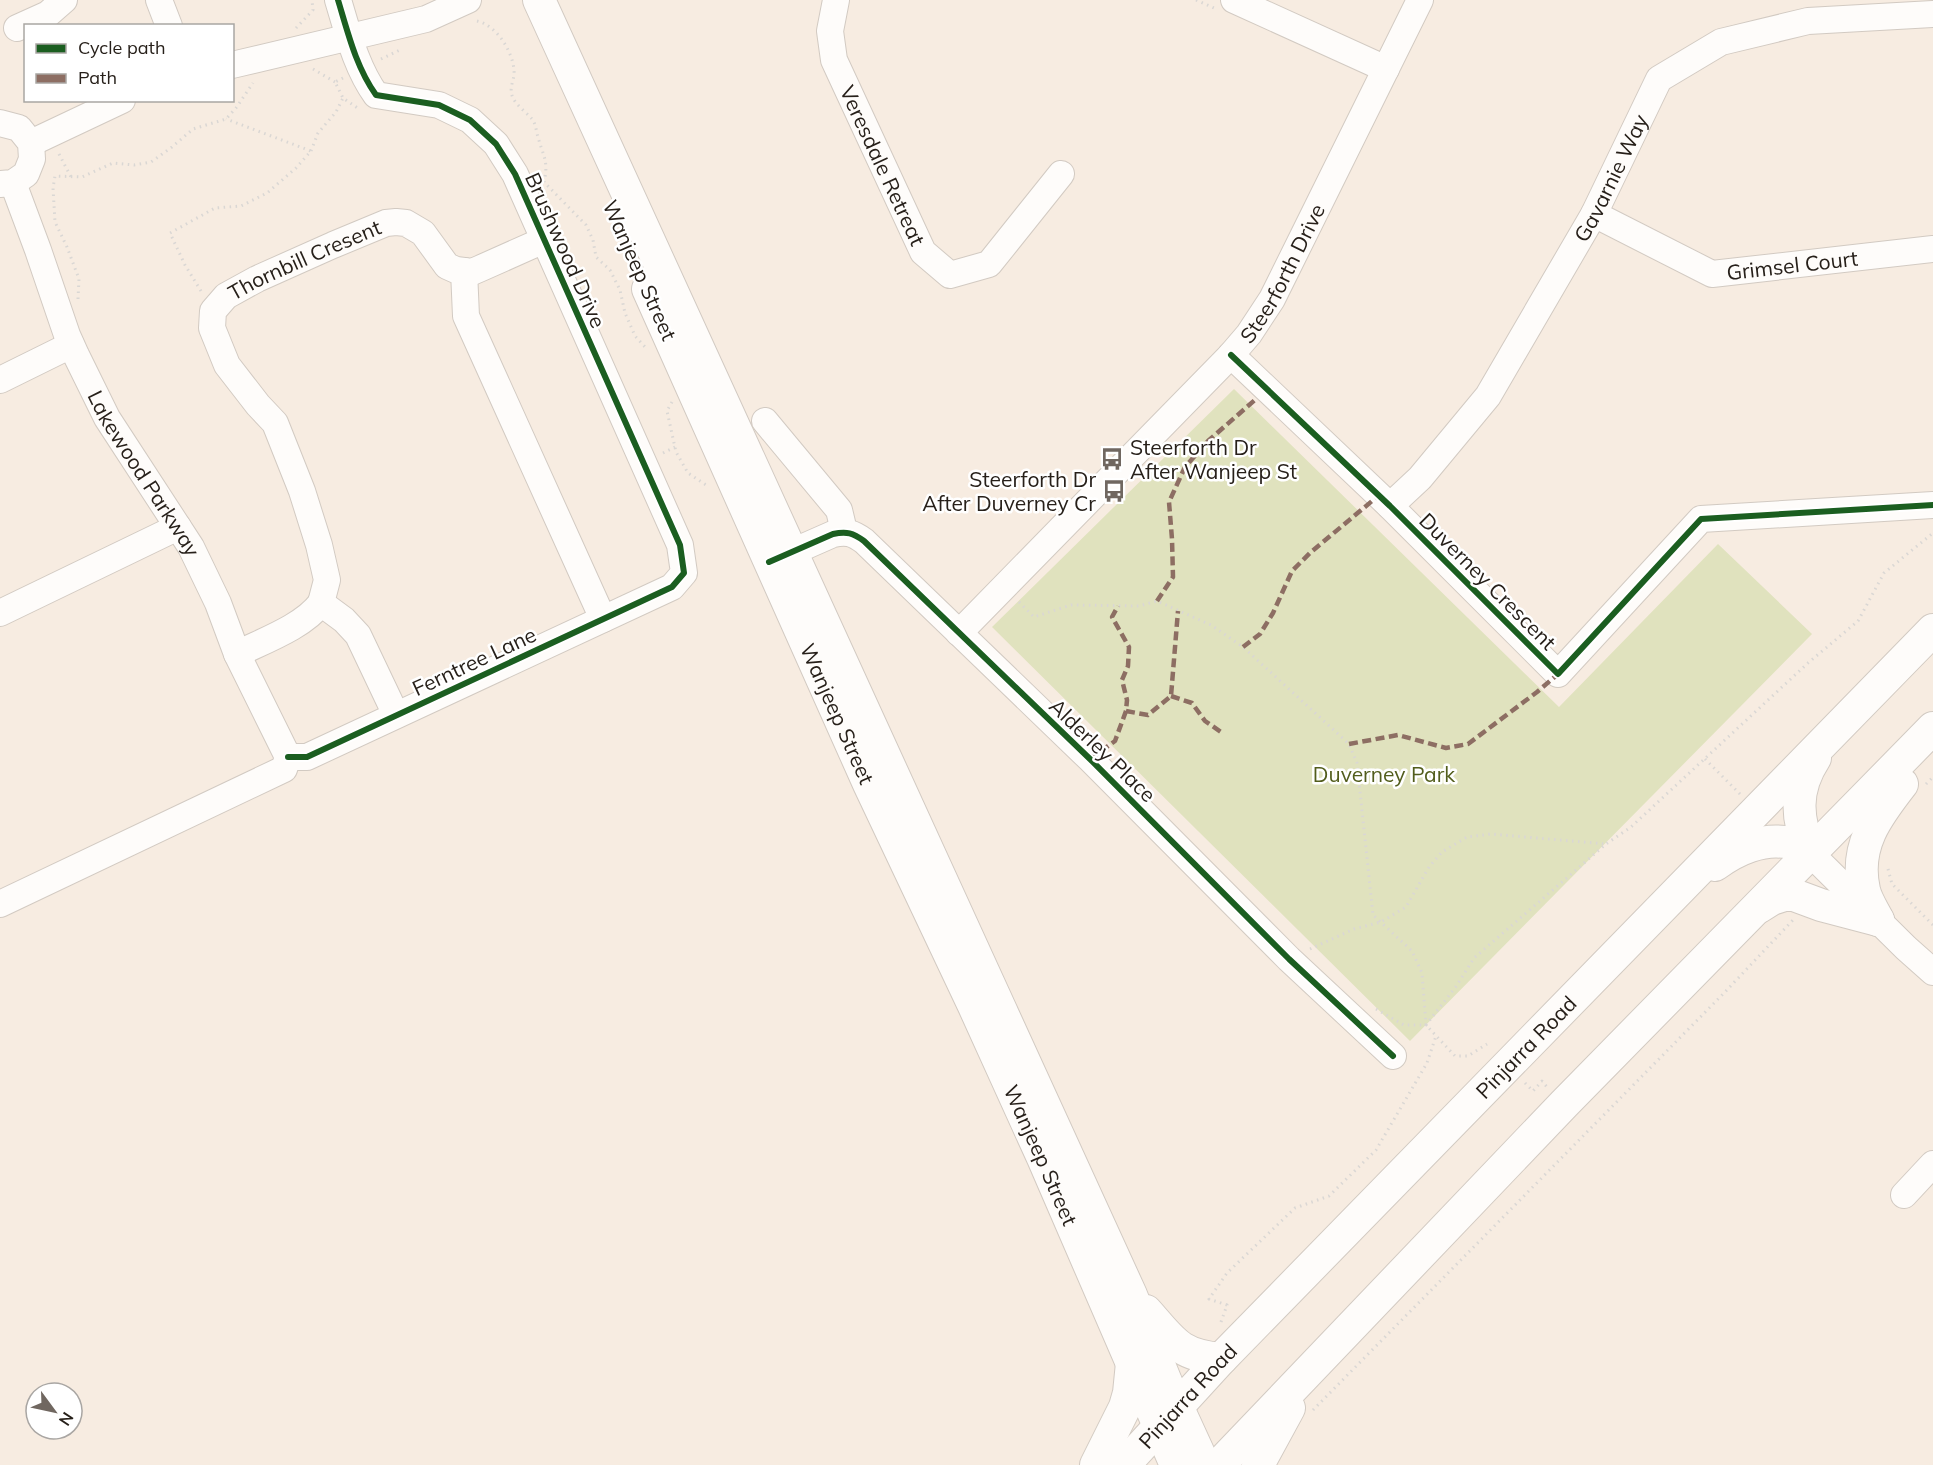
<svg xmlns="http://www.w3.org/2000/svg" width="1933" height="1465" font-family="Mulish,sans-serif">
<rect width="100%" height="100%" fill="#f7ece1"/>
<polygon fill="#e0e2be" points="1234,389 1559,707 1718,544 1812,634 1410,1041 992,627"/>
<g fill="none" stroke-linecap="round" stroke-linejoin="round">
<g stroke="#d2cac2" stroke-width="28">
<g id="minor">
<polyline points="159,0 169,26"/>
<path id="s1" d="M836 0 830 31 834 60 923 252 950 275 989 264 1061 174"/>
<polyline points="1234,0 1386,69"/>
<polyline points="17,28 48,14 64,0"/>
<polyline points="232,65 426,19 468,0"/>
<polyline points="0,123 19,128 31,143 32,159 26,174 13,183 0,184"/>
<polyline points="31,143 122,100"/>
<path id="s2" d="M13 183 38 250 67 335 76 355 107 418 191 547 218 603 237 654 288 757"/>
<path id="s3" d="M1594 214 1712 274 1933 249"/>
<polyline points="464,271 472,272 479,269 544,240"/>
<polyline points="1231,355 1390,506 1558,674 1701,519 1933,505"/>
<polyline points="0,380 71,345"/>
<polyline points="765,421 839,510 844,531"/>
<path id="s4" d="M1390 506 1420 478 1488 396 1594 214 1659 79 1721 42 1808 21 1933 14"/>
<path d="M774 560 833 534C847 531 853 533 864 541L1090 759 1289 959 1393 1056"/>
<polyline points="0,613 178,527"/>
<path id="s5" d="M959 633 1231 355 1249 334 1272 299 1420 0"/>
<path d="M237 654C263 641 303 627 321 603"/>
<path id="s6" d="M396 715 358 635 344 620 321 603 327 580 319 545 302 491 275 423 258 405 227 365 212 328 213 311 226 296 257 279 333 245 386 223 396 222 406 223 423 233 447 266 456 270 464 271 466 316 603 619"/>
<path d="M288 757H307L672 587 684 573 680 545 515 174 496 144 470 120 439 105 376 95C356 67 348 33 338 0"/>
<polyline points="1811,854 1906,948 1933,972"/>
<polyline points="0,904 284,769 288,757"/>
<polyline points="1904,1195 1933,1164"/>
</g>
</g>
<g stroke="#d2cac2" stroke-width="34">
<g id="major">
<polyline points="539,0 1131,1295 1166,1382 1204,1465"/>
<path id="s7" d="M648 289 869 784 974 1006 1043 1158 1176 1465"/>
<path d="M1811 854C1796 819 1794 790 1815 758"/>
<path d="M1715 865C1735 850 1763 837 1790 843 1797 845 1804 850 1811 854"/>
<polyline points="1759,907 1772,899 1784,895 1794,895 1821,905 1878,920"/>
<path d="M1878 920C1873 910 1866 900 1864 890 1854 846 1877 816 1902 784"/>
<path d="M1146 1311C1173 1341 1178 1355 1221 1359"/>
<polyline points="1096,1465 1125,1407 1129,1393 1132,1363"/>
<path id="s8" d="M1124 1465 1221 1359 1933 630"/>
<polyline points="1219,1465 1564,1104 1933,728"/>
<polyline points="1258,1465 1289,1408"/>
</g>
</g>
<g stroke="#dad7d4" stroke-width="3" stroke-dasharray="1.5 4.5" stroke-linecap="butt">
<polyline points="1196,0 1214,8"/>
<path d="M477 21C496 25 513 51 514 71 515 80 508 87 513 98 517 106 526 112 532 119 536 124 536 131 538 137 543 156 549 161 544 182L586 225 593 240 596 257 610 270 620 290 625 313 635 336 646 348"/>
<polyline points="296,28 313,10 312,0"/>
<polyline points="381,59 402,49"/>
<polyline points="313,69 335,82"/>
<polyline points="343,78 335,82 343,98 359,109"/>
<polyline points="311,151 318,133 336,112 343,98"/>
<polyline points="59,154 71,177"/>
<polyline points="201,291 185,265 170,233 215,208 241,206 267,193 296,168 311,151 226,119"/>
<polyline points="78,299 79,279 67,247 55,222 53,188 55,176 82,177 113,163 134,165 151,162 172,147 193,129 226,119 236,108 253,83"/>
<polyline points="672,402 667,411 676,452 688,473 709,487"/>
<polyline points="663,453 675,447"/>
<polyline points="1019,602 1034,617 1071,605 1139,606 1157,601 1211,625 1243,647 1349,744 1357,763 1373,915 1412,951 1422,973 1426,1025 1455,1056 1468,1056 1487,1044"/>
<polyline points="1705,759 1740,794"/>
<polyline points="1926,784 1933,777"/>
<polyline points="1888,869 1892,884 1933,925"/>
<polyline points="1310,949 1354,929 1381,922 1406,907 1429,867 1442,852 1467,837 1491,834 1606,844"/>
<polyline points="1376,1009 1404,1025 1426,1025 1457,985 1474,958 1606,844 1631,827 1808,663 1858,621 1884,573 1933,533"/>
<polyline points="1525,1083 1533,1091 1542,1081 1547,1087"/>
<polyline points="1221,1322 1227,1305 1209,1299 1227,1273 1295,1208 1329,1196 1376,1150 1427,1063 1436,1036"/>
<polyline points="1313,1410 1725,992 1793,920"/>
</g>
<use href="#minor" stroke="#fefcfa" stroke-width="26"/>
<use href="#major" stroke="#fefcfa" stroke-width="32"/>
<g stroke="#8d6e63" stroke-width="4.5" stroke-dasharray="9 4.5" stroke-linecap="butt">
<polyline points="1157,601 1173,577 1172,539 1169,502 1185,467 1208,441 1256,399"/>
<polyline points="1243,647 1260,634 1273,613 1292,571 1311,552 1378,496"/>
<polyline points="1171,696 1192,703 1205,721 1221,732"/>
<polyline points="1126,711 1148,715 1171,696 1178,611"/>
<polyline points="1349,744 1398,735 1446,748 1468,744 1537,692 1558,674"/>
<polyline points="1090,759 1115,741 1126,711 1127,700 1122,680 1128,666 1129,647 1112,617 1118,606"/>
</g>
<g stroke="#fff" stroke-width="10">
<g id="cycleway">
<polyline points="1231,355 1390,506 1558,674 1701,519 1933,505"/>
<path d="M769 562 833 534C847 531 853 533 864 541L1090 759 1289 959 1393 1056"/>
<path d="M288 757H307L672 587 684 573 680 545 515 174 496 144 470 120 439 105 376 95C356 67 348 33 338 0"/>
</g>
</g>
<use href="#cycleway" stroke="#1b5e20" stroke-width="6"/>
</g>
<defs>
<g id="bus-bare" transform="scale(1.8)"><path d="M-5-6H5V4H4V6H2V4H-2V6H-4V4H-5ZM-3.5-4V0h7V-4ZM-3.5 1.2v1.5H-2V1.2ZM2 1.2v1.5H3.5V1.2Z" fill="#706760" stroke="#fff" stroke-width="2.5" paint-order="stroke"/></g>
</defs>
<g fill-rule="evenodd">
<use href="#bus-bare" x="1112" y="459"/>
<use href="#bus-bare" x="1114" y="491"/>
</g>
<g text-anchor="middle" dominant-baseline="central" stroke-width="5" stroke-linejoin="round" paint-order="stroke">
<g font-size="21" fill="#27201a" stroke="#fff">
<text stroke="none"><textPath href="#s1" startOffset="177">Veresdale Retreat</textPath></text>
<text stroke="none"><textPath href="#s4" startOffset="398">Gavarnie Way</textPath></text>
<text transform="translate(566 250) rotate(66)">Brushwood Drive</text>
<text stroke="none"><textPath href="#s6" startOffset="566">Thornbill Cresent</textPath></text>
<text stroke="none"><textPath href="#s3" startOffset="213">Grimsel Court</textPath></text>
<text transform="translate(640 270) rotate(66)">Wanjeep Street</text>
<text stroke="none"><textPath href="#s5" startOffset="486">Steerforth Drive</textPath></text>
<text stroke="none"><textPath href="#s2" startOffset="320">Lakewood Parkway</textPath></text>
<text transform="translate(1488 581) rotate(45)">Duverney Crescent</text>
<text transform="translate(474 661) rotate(-25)">Ferntree Lane</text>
<text stroke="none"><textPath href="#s7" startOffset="465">Wanjeep Street</textPath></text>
<text transform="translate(1103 750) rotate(44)">Alderley Place</text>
<text stroke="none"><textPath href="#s8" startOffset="580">Pinjarra Road</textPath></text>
<text stroke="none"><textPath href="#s7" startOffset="951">Wanjeep Street</textPath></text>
<text stroke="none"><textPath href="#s8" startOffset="94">Pinjarra Road</textPath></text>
</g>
<g font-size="21" fill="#27201a" stroke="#fff" text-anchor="start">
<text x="1130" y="447">Steerforth Dr<tspan x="1130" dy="24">After Wanjeep St</tspan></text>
<text x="1096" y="479" text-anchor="end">Steerforth Dr<tspan x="1096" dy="24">After Duverney Cr</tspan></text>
</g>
<g font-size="21" fill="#525d1c" stroke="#fff">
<text x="1384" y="774">Duverney Park</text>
</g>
</g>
<rect x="24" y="24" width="210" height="78" fill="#ffffff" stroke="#a9a6a3" stroke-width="1.5"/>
<rect x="36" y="44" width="30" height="9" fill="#1b5e20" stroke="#a9a6a3" stroke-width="1.5"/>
<text x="78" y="54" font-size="18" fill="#27201a">Cycle path</text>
<rect x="36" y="74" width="30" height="9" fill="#8d6e63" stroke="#a9a6a3" stroke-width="1.5"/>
<text x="78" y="84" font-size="18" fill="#27201a">Path</text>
<g transform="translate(54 1411) rotate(123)"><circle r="28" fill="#ffffff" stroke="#a9a6a3" stroke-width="1.5"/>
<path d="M0-4.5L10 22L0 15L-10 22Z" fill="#706760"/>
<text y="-9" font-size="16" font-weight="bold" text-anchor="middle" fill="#27201a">N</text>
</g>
</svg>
